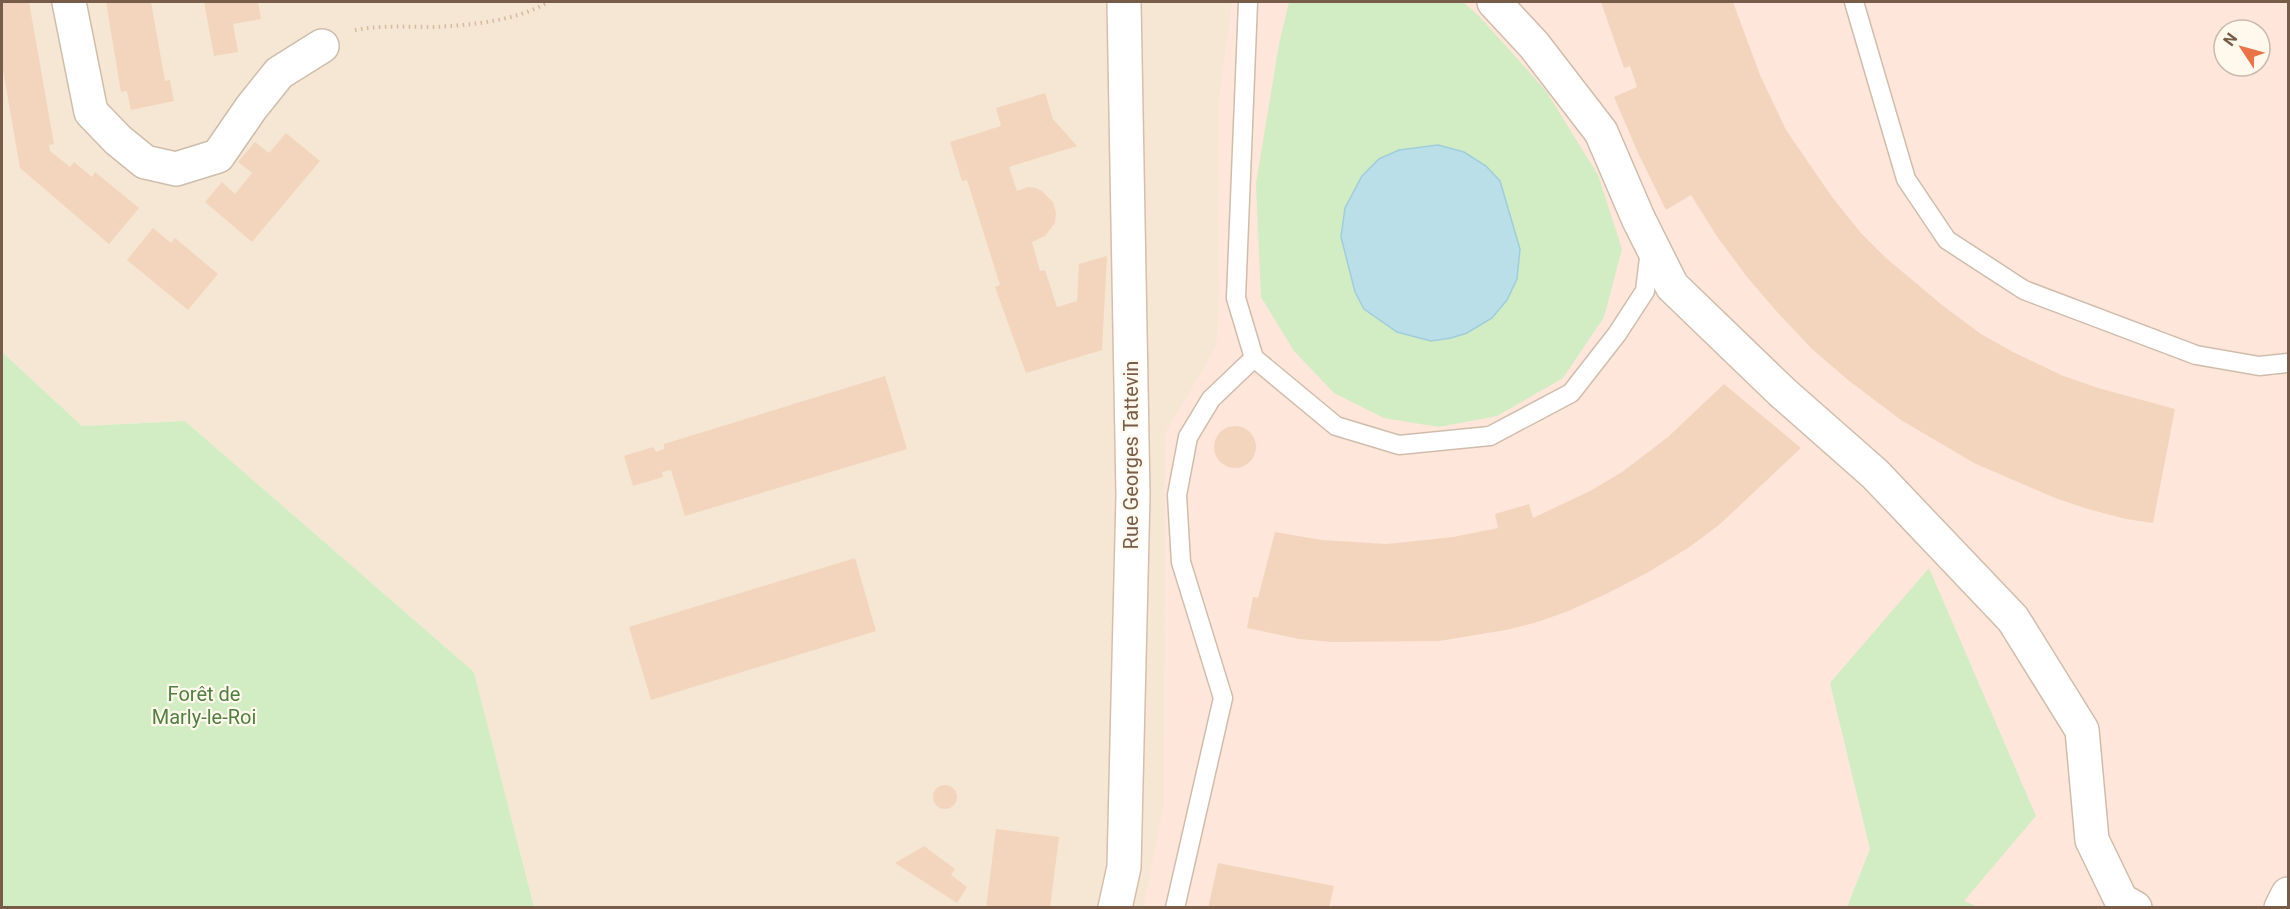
<svg xmlns="http://www.w3.org/2000/svg" width="2290" height="909" font-family="Roboto,sans-serif">
<rect width="100%" height="100%" fill="#fdf5e6"/>
<path fill="#f5e7d4" fill-rule="evenodd" d="M2 2H2288L1978 908 1830 683 1870 849 1847 907H534L474 672 185 421 82 426 2 352ZM2224 30H2260V66H2224Z"/>
<path fill="#fee6da" fill-rule="evenodd" d="M1232 2H2288V907L1978 908 1963 901 1830 683 1870 849 1847 907 1143 908 1164 803 1165 433 1216 347 1219 299 1218 106ZM2224 30H2260V66H2224Z"/>
<g fill="#d2ecc4">
<polygon points="1289,2 1463,2 1479,16 1546,91 1598,175 1622,249 1604,317 1563,378 1497,416 1439,427 1384,418 1334,393 1294,351 1261,297 1256,184 1279,44"/>
<polygon points="2,352 82,426 185,421 474,672 534,907 2,907"/>
<polygon points="1929,568 2036,816 1964,901 1978,907 1847,907 1870,849 1830,683"/>
</g>
<polygon fill="#badfe8" stroke="#9fceda" stroke-width="1.5" points="1438,145 1464,152 1486,166 1500,181 1520,249 1517,279 1507,300 1492,318 1467,333 1451,338 1431,341 1397,332 1364,309 1355,292 1341,237 1345,208 1362,176 1379,159 1399,150"/>
<g fill="#f3d5bd">
<polygon points="2,2 29,2 54,144 49,145 50,151 70,167 74,162 92,177 95,172 139,208 109,244 20,168 2,64"/>
<polygon points="106,2 151,2 165,81 170,80 174,101 131,110 127,91 121,92"/>
<polygon points="204,2 258,2 261,19 233,24 238,52 214,56"/>
<polygon points="1601,2 1733,2 1760,75 1786,130 1832,197 1861,233 1886,258 1942,305 1981,334 2013,352 2061,375 2098,388 2175,409 2153,523 2126,519 2088,509 2055,498 1974,463 1901,420 1848,380 1812,349 1778,313 1747,277 1716,235 1691,195 1666,210 1638,153 1614,97 1637,87 1630,66 1624,68"/>
<polygon points="1045,93 1053,119 1077,146 1009,167 1017,191 1028,187 1036,188 1042,191 1053,202 1056,213 1055,223 1045,236 1032,242 1040,271 1045,270 1057,307 1077,301 1079,264 1107,256 1102,350 1026,373 995,287 1000,285 967,180 962,181 950,142 1001,126 996,108"/>
<polygon points="286,133 320,161 252,242 205,202 222,182 235,194 252,173 238,162 255,142 269,153"/>
<polygon points="153,228 171,243 175,238 218,274 188,310 127,260"/>
<polygon points="885,376 907,449 685,516 671,470 662,472 663,477 633,486 624,456 653,447 656,452 664,449 664,444"/>
<polygon points="1724,384 1801,448 1719,525 1688,548 1645,574 1606,594 1566,612 1534,623 1506,630 1439,641 1332,642 1299,639 1247,628 1253,597 1258,598 1275,532 1321,540 1387,544 1453,537 1498,528 1495,514 1529,504 1533,518 1592,490 1622,472 1668,437"/>
<circle cx="1235" cy="447" r="21"/>
<polygon points="855,558 876,631 651,700 629,627"/>
<circle cx="945" cy="797" r="12"/>
<polygon points="996,829 1059,837 1050,908 986,908"/>
<polygon points="924,846 955,869 951,875 967,887 957,903 895,863"/>
<polygon points="1218,863 1334,886 1329,908 1208,908"/>
</g>
<g fill="none" stroke-linecap="round" stroke-linejoin="round">
<g stroke="#cfbdac" stroke-width="21">
<g id="lane">
<polyline points="1248,2 1236,298 1254,358 1336,426 1399,445 1490,436 1571,393 1617,334 1645,291 1650,250"/>
<polyline points="1854,2 1906,179 1947,240 2024,290 2196,355 2259,366 2288,363"/>
<polyline points="1175,908 1223,698 1181,562 1177,495 1188,437 1211,399 1254,358"/>
</g>
</g>
<g stroke="#cfbdac" stroke-width="36">
<g id="street">
<polyline points="69,2 91,112 118,140 145,162 176,169 218,156 251,108 279,73 322,46"/>
<polyline points="1494,2 1534,45 1601,132 1638,218 1672,286 1783,393 1875,474 2013,619 2082,730 2092,840 2121,900 2135,908"/>
<polyline points="2281,908 2288,894"/>
</g>
</g>
<g stroke="#d5bfac" stroke-width="36">
<polyline id="secondary" points="1115,908 1124,867 1133,495 1124,2"/>
</g>
<path stroke="#d9b8a0" stroke-width="4" stroke-dasharray="1.5 4.5" stroke-linecap="butt" d="M355 30C382 25 408 27 435 27 472 25 516 21 548 2"/>
<use href="#lane" stroke="#fff" stroke-width="18"/>
<use href="#street" stroke="#fff" stroke-width="33"/>
<use href="#secondary" stroke="#fff" stroke-width="33"/>
</g>
<g text-anchor="middle" dominant-baseline="central" stroke-width="4.5" stroke-linejoin="round" paint-order="stroke">
<g font-size="20" fill="#785c4a" stroke="#fff9ed">
<text transform="translate(1131 455) rotate(-90)">Rue Georges Tattevin</text>
</g>
<g font-size="20" fill="#517e41" stroke="#fff9ed">
<text x="204" y="694">Forêt de<tspan x="204" dy="23">Marly-le-Roi</tspan></text>
</g>
</g>
<rect width="2290" height="909" fill="none" stroke="#785c4a" stroke-width="6"/>
<g transform="translate(2242 48) rotate(306)"><circle r="28" fill="#fff9ed" stroke="#c9baac" stroke-width="1.5"/>
<path d="M0-4.5L10 22L0 15L-10 22Z" fill="#eb7348"/>
<text y="-9" font-size="16" font-weight="bold" text-anchor="middle" fill="#785c4a">N</text>
</g>
</svg>
